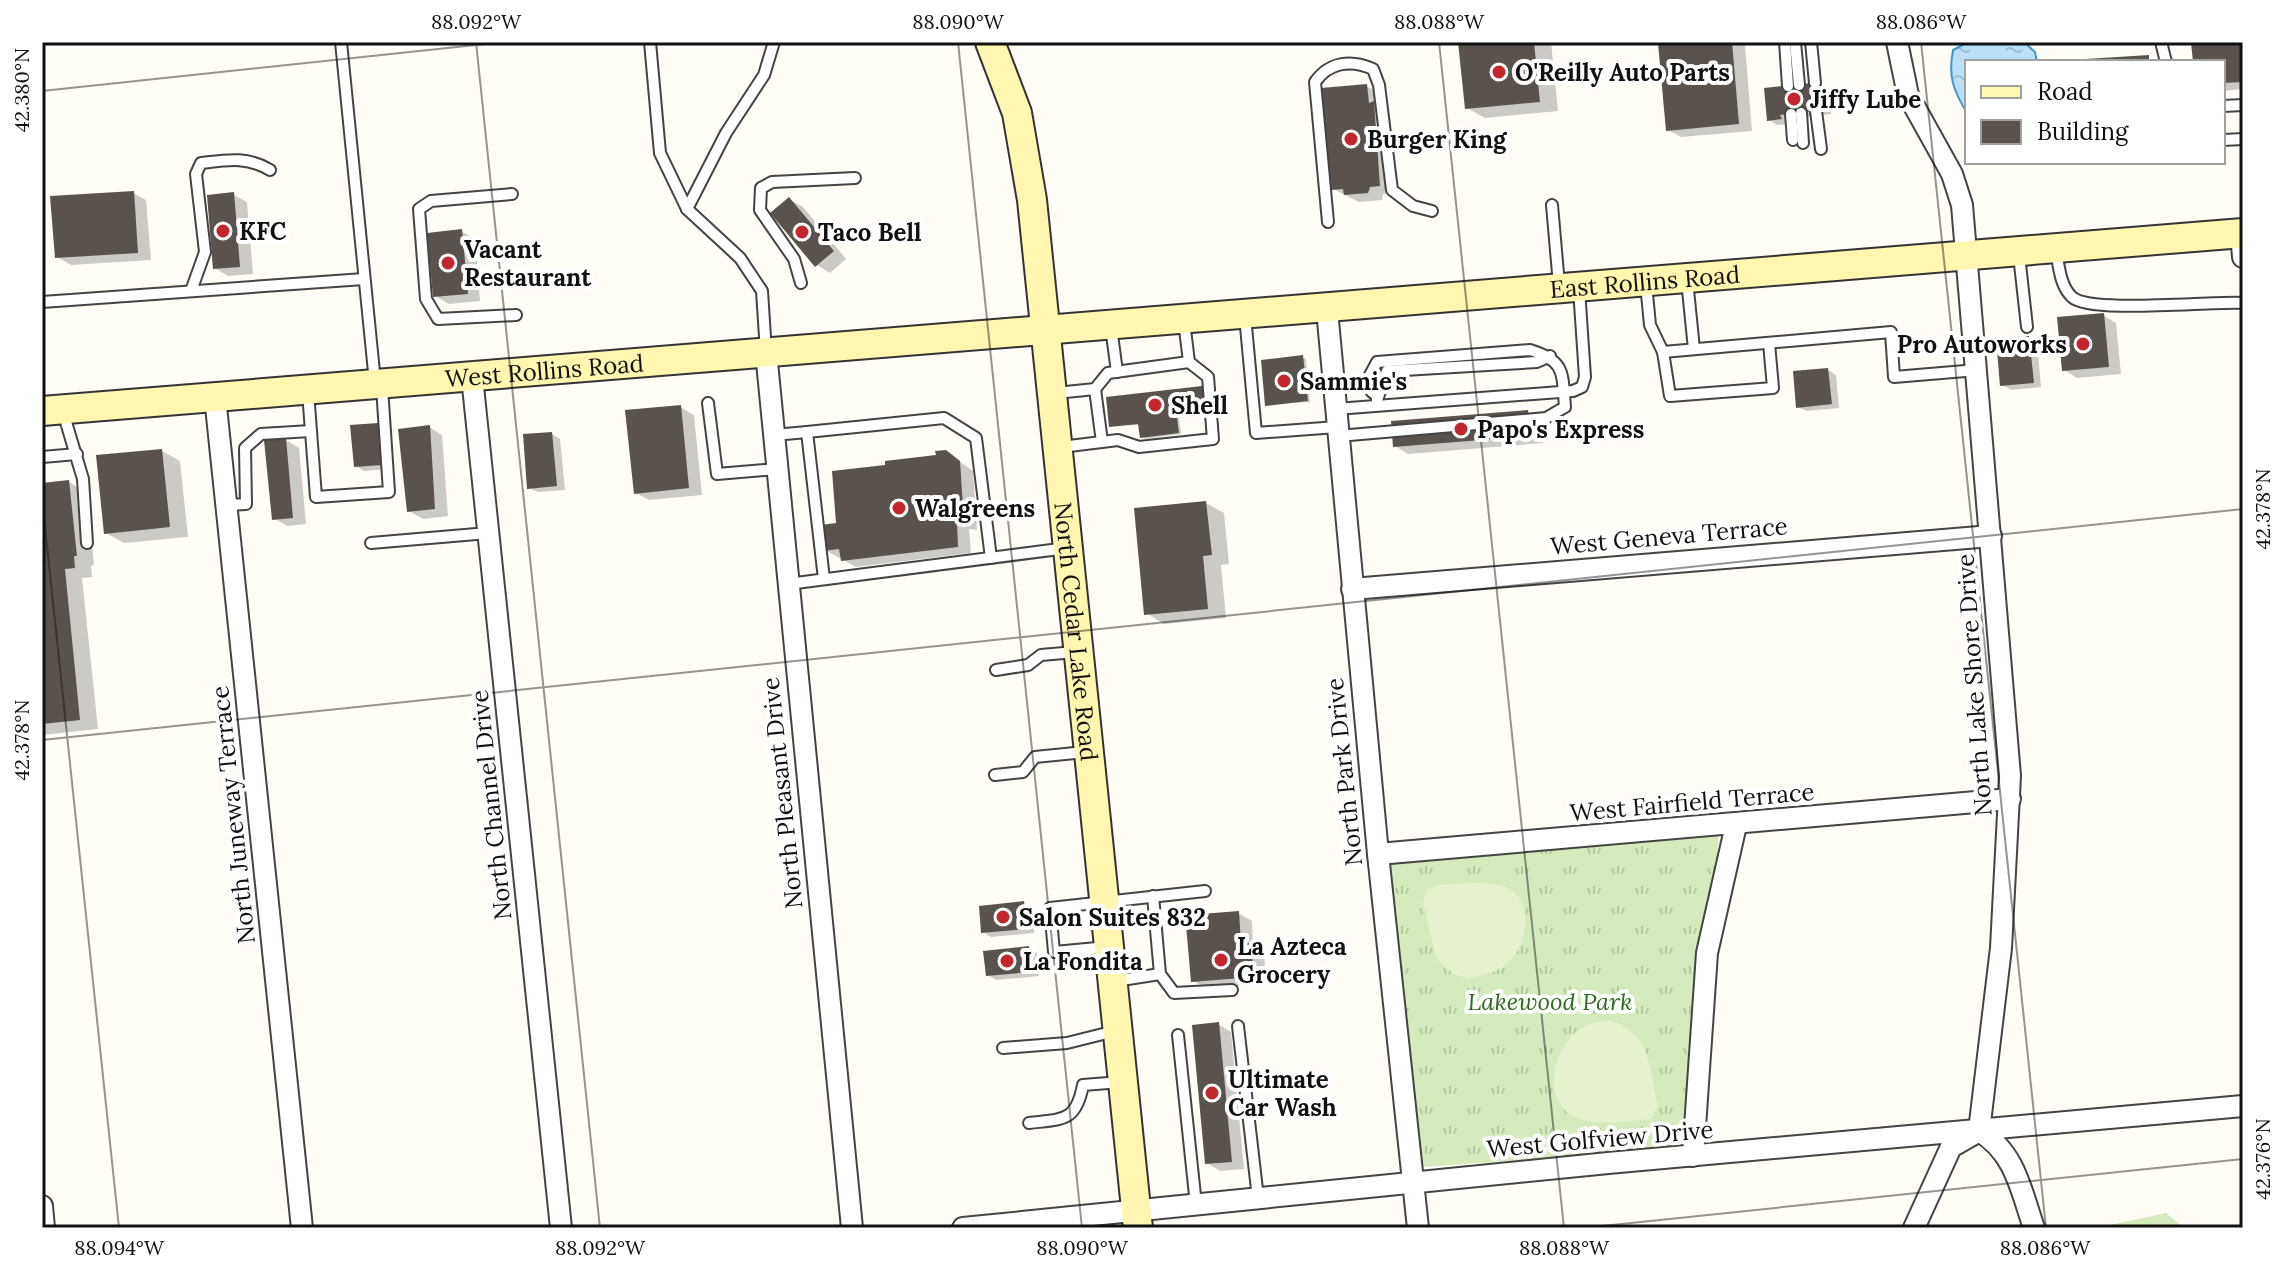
<svg xmlns="http://www.w3.org/2000/svg" width="2285" height="1270" font-family="Lora,serif">
<defs>
<pattern id="grass-tufts" width="24" height="20" patternUnits="userSpaceOnUse" patternTransform="scale(2)"><rect width="24" height="20" fill="#d5ebbd"/><path d="M3 7l-1-3M5 7V3M7 7l1-3M15 17l-1-3M17 17v-4M19 17l1-3" fill="none" stroke="#b6c8a1"/></pattern>
<pattern id="water-ripples" width="26" height="14" patternUnits="userSpaceOnUse" patternTransform="scale(2)"><rect width="26" height="14" fill="#b9e0f7"/><path d="M2 4q2-2 4 0t4 0M15 11q2-2 4 0t4 0" fill="none" stroke="#9ebfd3"/></pattern>
</defs>
<rect width="100%" height="100%" fill="#fffdf5"/>
<g fill="url(#grass-tufts)">
<polygon points="1719,831 1694,1147 1412,1168 1378,861"/>
<polygon points="2166,1213 2184,1228 2096,1228"/>
</g>
<g fill="#e6f2cf">
<path d="M1436 885C1455 885 1487 879 1505 887 1535 899 1528 943 1509 962 1499 972 1482 975 1469 979L1453 974 1436 958 1423 902 1426 891Z"/>
<path d="M1608 1020C1651 1031 1649 1068 1658 1106L1651 1119C1628 1120 1597 1127 1575 1117 1539 1100 1554 1044 1583 1027 1590 1023 1600 1022 1608 1020Z"/>
</g>
<path fill="url(#water-ripples)" stroke="#3f96cf" stroke-width="2" d="M1968 42H2024L2035 52 2037 62H1967V113C1953 90 1948 76 1953 50Z"/>
<g fill="#0003">
<polygon points="1460,42 1551,42 1558,111 1485,118 1467,108"/>
<polygon points="1687,42 1738,42 1745,46 1752,131 1681,137 1668,130 1660,44"/>
<polygon points="2193,42 2243,42 2243,89 2223,91 2223,62 2195,62"/>
<polygon points="1820,84 1829,89 1831,114 1787,119 1789,124 1777,125 1769,120"/>
<polygon points="1366,86 1380,93 1392,193 1383,194 1382,200 1359,202 1333,189"/>
<polygon points="133,193 146,200 151,260 71,265 57,257"/>
<polygon points="234,195 247,202 253,274 228,276 215,268"/>
<polygon points="790,200 803,207 846,259 830,273 817,265"/>
<polygon points="461,231 475,239 480,301 449,304 435,296"/>
<polygon points="2103,315 2116,323 2121,374 2077,378 2064,370"/>
<polygon points="2029,338 2037,342 2041,387 2011,390 2002,385"/>
<polygon points="1302,357 1306,359 1310,402 1267,404"/>
<polygon points="1828,370 1836,375 1839,408 1807,411 1798,407"/>
<polygon points="1202,388 1205,390 1208,414 1179,418 1181,434 1145,439 1140,425 1111,426"/>
<polygon points="680,407 694,415 702,495 649,500 636,493"/>
<polygon points="1528,412 1541,420 1543,443 1408,454 1395,446"/>
<polygon points="377,425 386,430 389,469 364,471 356,466"/>
<polygon points="429,427 442,435 448,516 423,519 409,511"/>
<polygon points="552,434 560,439 565,490 538,492 529,488"/>
<polygon points="286,440 299,448 306,524 287,526 274,518"/>
<polygon points="162,451 180,461 188,537 124,543 106,533"/>
<polygon points="946,452 973,471 977,530 969,529 971,553 856,567 825,550 838,525 888,467"/>
<polygon points="69,482 87,493 94,565 91,566 92,577 82,578 98,729 42,735 42,485"/>
<polygon points="1206,503 1224,513 1229,564 1221,565 1226,618 1164,624 1146,613"/>
<polygon points="1024,904 1032,908 1034,933 991,937 983,932"/>
<polygon points="1238,913 1252,921 1253,947 1264,953 1266,984 1206,988 1193,981"/>
<polygon points="1028,949 1037,953 1039,976 996,980 988,975"/>
<polygon points="1218,1024 1231,1032 1244,1169 1220,1171 1207,1163"/>
</g>
<g fill="#5a524d">
<polygon points="1458,42 1534,42 1540,102 1465,109"/>
<polygon points="1732,42 1739,124 1666,131 1658,43"/>
<polygon points="2191,42 2243,42 2243,82 2223,83 2223,62 2193,62"/>
<polygon points="2149,55 2149,62 2070,62 2070,60"/>
<polygon points="1821,82 1823,110 1780,115 1782,119 1767,121 1764,88"/>
<polygon points="1367,84 1369,103 1374,101 1380,186 1370,187 1368,193 1344,195 1343,189 1331,190 1321,88"/>
<polygon points="134,191 138,253 55,258 50,196"/>
<polygon points="234,192 240,267 213,269 207,195"/>
<polygon points="789,197 834,251 815,267 770,213"/>
<polygon points="462,229 468,294 433,297 427,233"/>
<polygon points="2104,313 2109,367 2062,371 2057,317"/>
<polygon points="2029,336 2034,383 2000,386 1996,338"/>
<polygon points="1303,355 1308,401 1265,406 1261,360"/>
<polygon points="1828,368 1832,404 1796,408 1793,371"/>
<polygon points="1202,386 1205,413 1177,417 1179,433 1140,438 1138,424 1109,427 1106,397"/>
<polygon points="681,405 689,488 634,494 625,410"/>
<polygon points="1528,410 1531,436 1393,447 1391,421"/>
<polygon points="378,423 382,465 354,467 350,425"/>
<polygon points="430,425 435,509 407,512 398,429"/>
<polygon points="552,432 557,486 527,489 523,434"/>
<polygon points="286,438 293,518 272,520 264,440"/>
<polygon points="162,449 170,527 104,534 96,455"/>
<polygon points="946,450 960,461 964,523 957,523 958,547 841,561 839,549 823,551 821,525 836,523 832,471 885,465 885,461 936,455 935,451"/>
<polygon points="69,480 77,556 74,556 75,568 65,569 80,720 42,724 42,483"/>
<polygon points="1206,501 1212,555 1203,556 1208,609 1144,615 1134,508"/>
<polygon points="1024,901 1027,929 981,933 979,906"/>
<polygon points="1239,911 1241,944 1251,943 1254,977 1191,982 1186,925 1190,924 1189,915"/>
<polygon points="1029,946 1031,972 986,976 983,951"/>
<polygon points="1219,1022 1232,1162 1205,1164 1192,1025"/>
</g>
<g fill="none" stroke-linecap="round" stroke-linejoin="round">
<g stroke="#444" stroke-width="14">
<g id="lane">
<polyline points="341,42 375,382"/>
<polyline points="650,42 660,153 687,209"/>
<polyline points="1785,42 1788,86"/>
<polyline points="1795,42 1799,85"/>
<polyline points="1811,42 1815,83"/>
<polyline points="2161,42 2166,62"/>
<polyline points="2223,106 2243,105"/>
<polyline points="1816,111 1821,149"/>
<polyline points="1801,113 1803,143"/>
<polyline points="1791,114 1793,140"/>
<polyline points="2223,140 2243,139"/>
<polyline points="512,194 431,201 419,209 426,299 438,319 516,315"/>
<polyline points="1552,205 1559,285"/>
<path d="M1328 222 1315 82C1329 62 1351 59 1373 69L1379 85 1392 190 1413 206 1432 211"/>
<path d="M2056 251C2059 266 2060 286 2072 297 2090 314 2211 301 2243 303"/>
<polyline points="2019,255 2027,327"/>
<polyline points="1687,280 1694,349"/>
<polyline points="801,283 794,259 760,210 761,188 772,182 855,178"/>
<polyline points="1646,284 1650,325 1663,352 1670,396 1773,388 1769,343"/>
<path d="M191 291 205 252 196 174 201 163C227 160 247 156 270 170"/>
<polyline points="42,302 364,279"/>
<polyline points="1245,316 1256,433 1337,427"/>
<polyline points="1111,327 1117,372"/>
<polyline points="766,352 762,291 740,258 687,209 726,133 764,75 774,42"/>
<polyline points="1663,352 1891,332 1894,377 1977,370"/>
<polyline points="1095,389 1102,442"/>
<polyline points="308,392 316,497 389,492 382,387"/>
<polyline points="1056,393 1095,389 1108,373 1189,362"/>
<polyline points="1377,400 1387,371 1537,362 1550,356"/>
<polyline points="708,403 717,474 777,469"/>
<polyline points="1336,409 1573,391 1582,387 1585,377 1579,289"/>
<polyline points="63,412 83,479 87,543"/>
<polyline points="807,432 944,418 976,438 991,558"/>
<polyline points="774,435 807,432 824,579"/>
<path d="M1338 436 1546 418 1565 407C1562 373 1566 361 1530 350L1377 362 1369 377 1371 391 1377 396"/>
<polyline points="1061,447 1118,440 1139,447 1213,439 1208,377 1189,362 1184,321"/>
<polyline points="42,457 77,454"/>
<polyline points="227,505 246,504 245,448 261,434 311,431"/>
<polyline points="371,543 488,533"/>
<polyline points="788,584 1067,548"/>
<polyline points="996,670 1028,665 1041,655 1075,652"/>
<polyline points="995,775 1023,772 1035,757 1085,752"/>
<polyline points="1153,896 1160,974"/>
<polyline points="1108,947 1054,952 1050,908 1205,891"/>
<polyline points="1115,981 1160,974 1174,993 1232,990"/>
<polyline points="1238,1026 1258,1198"/>
<polyline points="1178,1035 1196,1205"/>
<polyline points="1003,1048 1067,1043 1115,1031"/>
<path d="M1029 1123C1063 1119 1076 1122 1083 1085L1121 1082"/>
</g>
</g>
<g stroke="#444" stroke-width="24">
<g id="street">
<polyline points="1897,42 1908,95 1952,174 1962,205 2010,776 2001,948 1979,1131 1951,1147 1914,1228"/>
<polyline points="2241,233 2243,257"/>
<polyline points="1327,310 1378,854 1418,1228"/>
<polyline points="766,352 852,1228"/>
<polyline points="472,377 561,1228"/>
<polyline points="215,397 302,1228"/>
<polyline points="1352,589 1991,536"/>
<polyline points="1378,854 2010,799"/>
<path d="M1979 1131C2015 1152 2021 1190 2034 1228"/>
<polyline points="1693,1156 1707,953 1736,825"/>
<polyline points="42,1206 44,1228"/>
<polyline points="963,1228 1608,1163 2243,1106"/>
</g>
</g>
<g stroke="#333" stroke-width="32">
<g id="secondary">
<path id="s1" d="M990 42 1017 113 1032 200 1138 1228"/>
<path id="s2" d="M42 411 2243 233"/>
</g>
</g>
<use href="#lane" stroke="#fff" stroke-width="10"/>
<use href="#street" stroke="#fff" stroke-width="20"/>
<use href="#secondary" stroke="#fff6b0" stroke-width="28"/>
</g>
<path fill="none" stroke="#111" stroke-width="2" stroke-opacity="0.45" d="M476 42 600 1228M958 42 1082 1228M1439 42 1564 1228M1921 42 2046 1228M42 91 504 42M42 498 119 1228M42 740 2243 509M1583 1228 2243 1159"/>
<g fill="#c4262e" stroke="#fff" stroke-width="3">
<circle cx="1499" cy="72" r="8"/>
<circle cx="1794" cy="99" r="8"/>
<circle cx="1351" cy="139" r="8"/>
<circle cx="223" cy="231" r="8"/>
<circle cx="802" cy="232" r="8"/>
<circle cx="448" cy="263" r="8"/>
<circle cx="2083" cy="344" r="8"/>
<circle cx="1284" cy="381" r="8"/>
<circle cx="1155" cy="405" r="8"/>
<circle cx="1461" cy="429" r="8"/>
<circle cx="899" cy="508" r="8"/>
<circle cx="1003" cy="917" r="8"/>
<circle cx="1221" cy="960" r="8"/>
<circle cx="1007" cy="961" r="8"/>
<circle cx="1212" cy="1093" r="8"/>
</g>
<g text-anchor="middle" dominant-baseline="central" stroke-width="8" stroke-linejoin="round" paint-order="stroke">
<g font-size="24" font-weight="bold" fill="#111" stroke="#fff" text-anchor="start">
<text x="1515" y="72">O'Reilly Auto Parts</text>
<text x="1810" y="99">Jiffy Lube</text>
<text x="1367" y="139">Burger King</text>
<text x="239" y="231">KFC</text>
<text x="818" y="232">Taco Bell</text>
<text x="464" y="249">Vacant<tspan x="464" dy="28">Restaurant</tspan></text>
<text x="2067" y="344" text-anchor="end">Pro Autoworks</text>
<text x="1300" y="381">Sammie's</text>
<text x="1171" y="405">Shell</text>
<text x="1477" y="429">Papo's Express</text>
<text x="915" y="508">Walgreens</text>
<text x="1019" y="917">Salon Suites 832</text>
<text x="1237" y="946">La Azteca<tspan x="1237" dy="28">Grocery</tspan></text>
<text x="1023" y="961">La Fondita</text>
<text x="1228" y="1079">Ultimate<tspan x="1228" dy="28">Car Wash</tspan></text>
</g>
<g font-size="24" fill="#111" stroke="#fff">
<text stroke="none"><textPath href="#s2" startOffset="1608">East Rollins Road</textPath></text>
<text stroke="none"><textPath href="#s2" startOffset="504">West Rollins Road</textPath></text>
<text transform="translate(1669 536) rotate(-5)">West Geneva Terrace</text>
<text stroke="none"><textPath href="#s1" startOffset="598">North Cedar Lake Road</textPath></text>
<text transform="translate(1974 685) rotate(-94)">North Lake Shore Drive</text>
<text transform="translate(1344 772) rotate(-96)">North Park Drive</text>
<text transform="translate(782 793) rotate(-96)">North Pleasant Drive</text>
<text transform="translate(1692 802) rotate(-5)">West Fairfield Terrace</text>
<text transform="translate(491 805) rotate(-96)">North Channel Drive</text>
<text transform="translate(233 815) rotate(-96)">North Juneway Terrace</text>
<text transform="translate(1600 1139) rotate(-5)">West Golfview Drive</text>
</g>
<g font-size="24" font-style="italic" fill="#2f6b1f" stroke="#fff">
<text x="1550" y="1001">Lakewood Park</text>
</g>
</g>
<rect width="2285" height="1270" fill="none" stroke="#ffffff" stroke-width="88"/>
<rect x="1965" y="60" width="260" height="104" fill="#ffffff" stroke="#a0a0a0" stroke-width="2"/>
<rect x="1981" y="86" width="40" height="12" fill="#fff6b0" stroke="#a0a0a0" stroke-width="2"/>
<text x="2037" y="100" font-size="24" fill="#111111">Road</text>
<rect x="1981" y="120" width="40" height="24" fill="#5a524d" stroke="#a0a0a0" stroke-width="2"/>
<text x="2037" y="140" font-size="24" fill="#111111">Building</text>
<rect x="44" y="44" width="2197" height="1182" fill="none" stroke="#111" stroke-width="3"/>
<g font-size="20" text-anchor="middle" fill="#111">
<text x="476" y="29">88.092°W</text>
<text x="958" y="29">88.090°W</text>
<text x="1439" y="29">88.088°W</text>
<text x="1921" y="29">88.086°W</text>
<text transform="translate(22 90) rotate(-90)" y="7">42.380°N</text>
<text transform="translate(2263 509) rotate(-90)" y="7">42.378°N</text>
<text transform="translate(22 740) rotate(-90)" y="7">42.378°N</text>
<text transform="translate(2263 1159) rotate(-90)" y="7">42.376°N</text>
<text x="119" y="1255">88.094°W</text>
<text x="600" y="1255">88.092°W</text>
<text x="1082" y="1255">88.090°W</text>
<text x="1564" y="1255">88.088°W</text>
<text x="2045" y="1255">88.086°W</text>
</g>
</svg>
